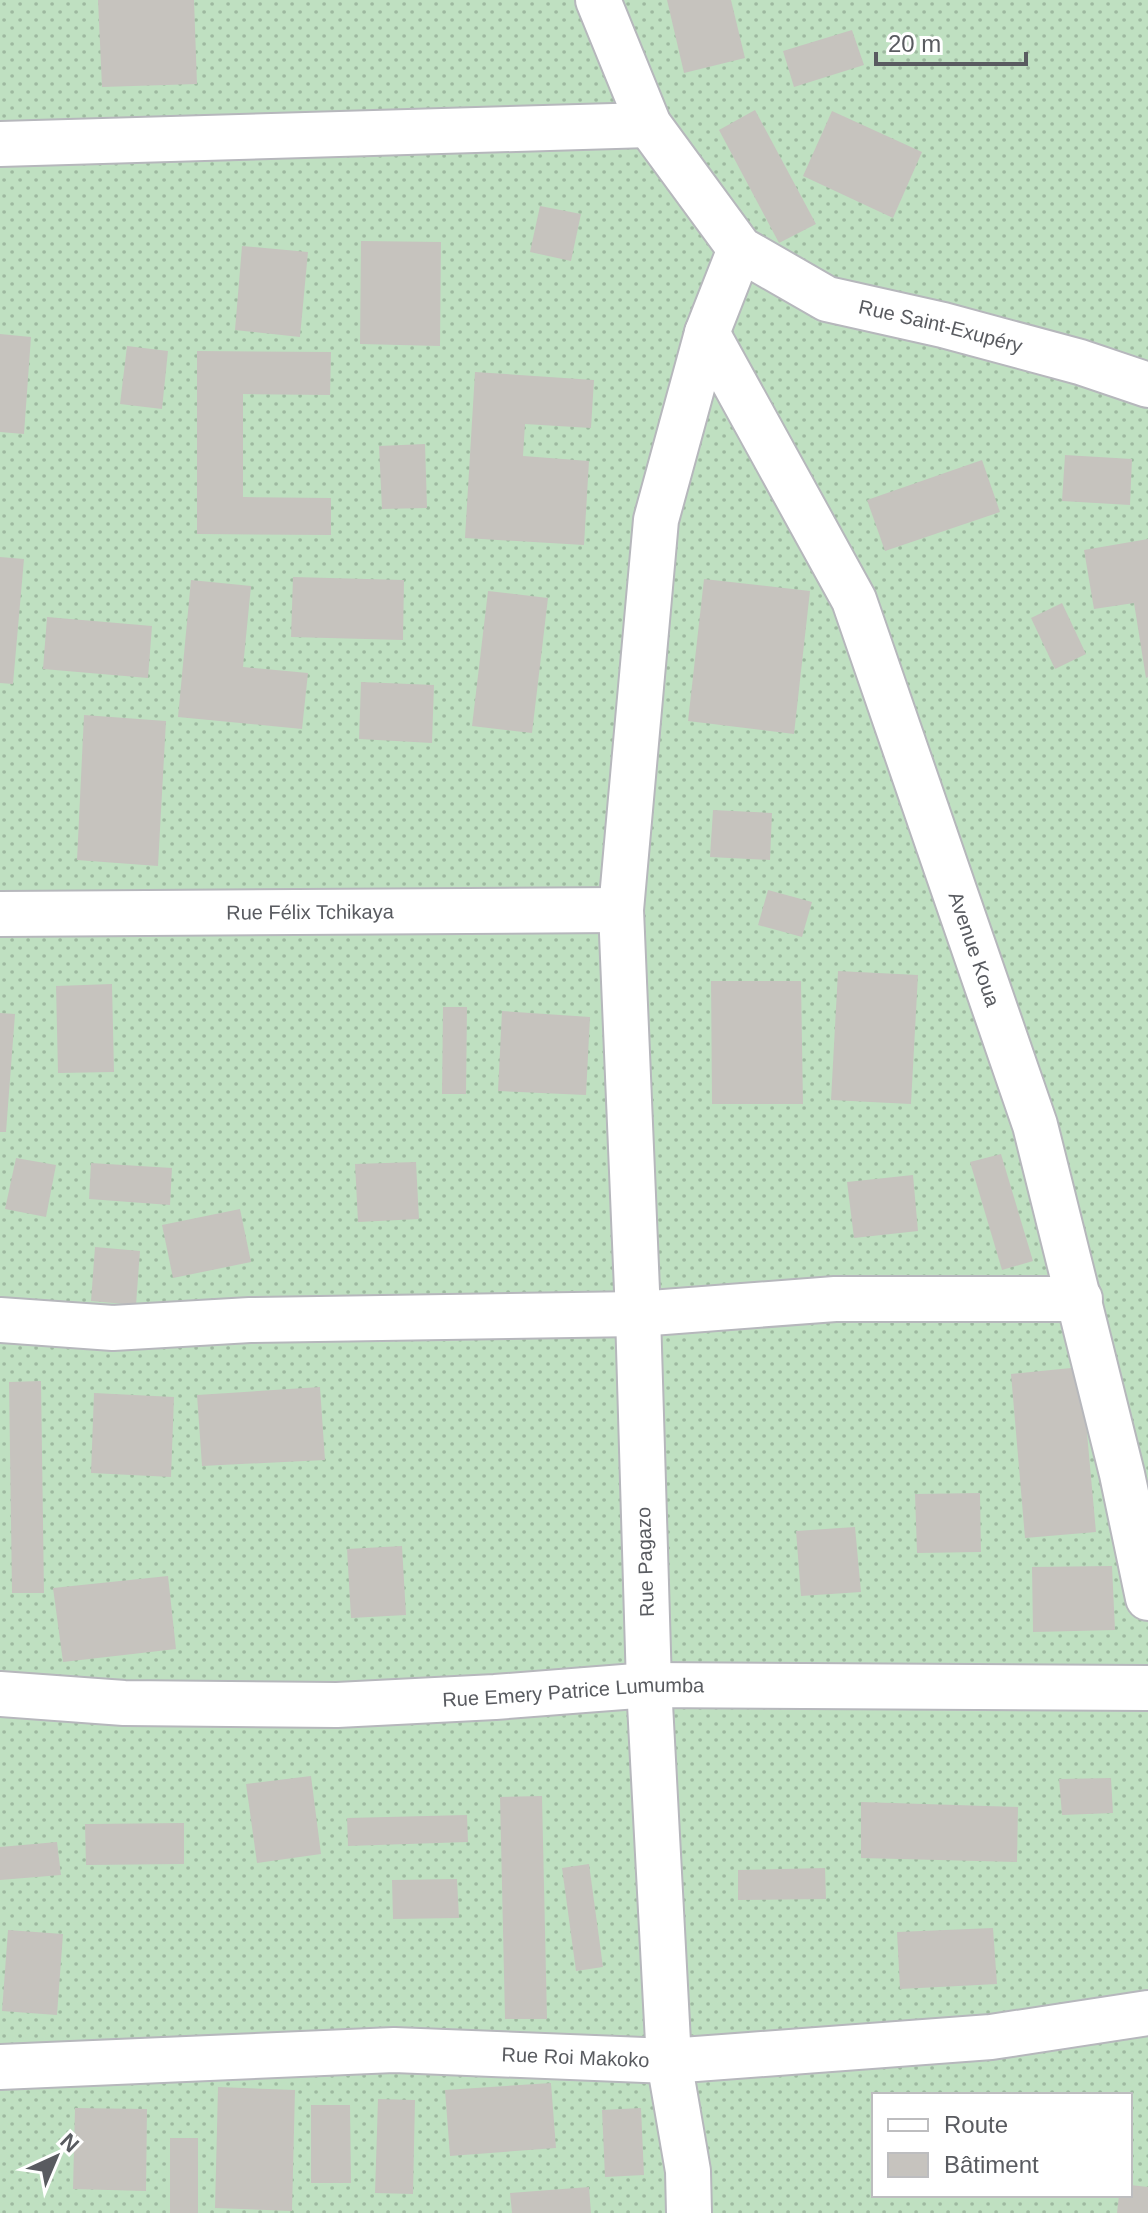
<svg xmlns="http://www.w3.org/2000/svg" width="1148" height="2213" font-family="Arial,sans-serif">
<defs>
<pattern id="grass-dots" width="8" height="8" patternUnits="userSpaceOnUse" patternTransform="scale(2)"><rect width="8" height="8" fill="#bfe0c1"/><path d="M2 2h.1M6 6h.1" fill="none" stroke="#9eb9a0" stroke-width="1.8" stroke-linecap="round"/></pattern>
</defs>
<rect width="100%" height="100%" fill="#eae9e0"/>
<path fill="url(#grass-dots)" fill-rule="evenodd" d="M0 0H1148V2213H0ZM874 2095H1130V2195H874Z"/>
<g fill="#c6c3be">
<polygon points="98,0 194,0 197,84 102,87"/>
<polygon points="667,0 731,0 745,58 684,73"/>
<polygon points="852,30 864,65 794,87 783,51"/>
<polygon points="755,110 816,224 779,243 719,130"/>
<polygon points="832,111 922,152 893,218 803,176"/>
<polygon points="540,206 581,214 571,261 530,252"/>
<polygon points="361,241 441,242 440,346 360,344"/>
<polygon points="242,246 308,252 300,337 235,330"/>
<polygon points="0,334 31,337 24,434 0,432"/>
<polygon points="127,346 168,351 162,409 120,404"/>
<polygon points="197,351 331,352 330,395 243,394 243,497 331,498 331,535 197,534"/>
<polygon points="475,372 594,380 591,428 525,424 523,456 589,461 584,545 465,538"/>
<polygon points="425,444 427,508 382,509 379,446"/>
<polygon points="1065,455 1132,459 1130,505 1062,501"/>
<polygon points="982,460 1000,512 885,551 867,500"/>
<polygon points="1148,539 1148,677 1146,678 1134,603 1094,609 1084,550"/>
<polygon points="0,557 24,559 13,684 0,683"/>
<polygon points="293,577 404,580 403,640 291,637"/>
<polygon points="704,579 810,591 794,734 688,721"/>
<polygon points="191,580 251,586 243,667 308,673 302,729 178,717"/>
<polygon points="488,591 548,598 532,733 472,726"/>
<polygon points="1062,603 1086,654 1055,669 1031,618"/>
<polygon points="47,617 152,626 148,678 43,669"/>
<polygon points="361,682 434,685 432,743 359,739"/>
<polygon points="84,715 166,721 158,866 77,860"/>
<polygon points="713,810 772,813 770,860 710,857"/>
<polygon points="768,890 812,902 802,937 758,925"/>
<polygon points="838,971 918,975 911,1104 831,1100"/>
<polygon points="711,981 801,981 803,1104 712,1104"/>
<polygon points="112,984 114,1072 58,1073 56,986"/>
<polygon points="443,1007 467,1007 466,1094 442,1094"/>
<polygon points="502,1011 590,1017 586,1095 498,1091"/>
<polygon points="0,1013 15,1014 6,1132 0,1132"/>
<polygon points="1001,1154 1033,1261 1002,1270 970,1162"/>
<polygon points="16,1158 56,1165 46,1217 5,1209"/>
<polygon points="416,1162 419,1219 358,1222 355,1164"/>
<polygon points="91,1163 172,1168 170,1205 89,1199"/>
<polygon points="913,1175 918,1231 854,1238 847,1182"/>
<polygon points="240,1209 251,1262 173,1278 162,1225"/>
<polygon points="95,1247 140,1251 136,1305 91,1301"/>
<polygon points="1081,1367 1096,1532 1025,1538 1011,1374"/>
<polygon points="41,1381 44,1593 12,1593 9,1382"/>
<polygon points="320,1387 325,1460 202,1466 197,1395"/>
<polygon points="94,1393 174,1397 171,1477 91,1473"/>
<polygon points="980,1493 981,1552 917,1553 915,1494"/>
<polygon points="855,1527 861,1592 801,1596 796,1531"/>
<polygon points="402,1546 406,1615 351,1618 347,1549"/>
<polygon points="1112,1566 1115,1630 1033,1632 1032,1567"/>
<polygon points="168,1576 176,1649 63,1662 53,1588"/>
<polygon points="311,1776 321,1854 257,1863 246,1784"/>
<polygon points="1111,1778 1113,1813 1062,1815 1059,1779"/>
<polygon points="542,1796 547,2019 505,2019 500,1797"/>
<polygon points="861,1802 1018,1807 1017,1862 861,1858"/>
<polygon points="467,1815 468,1842 348,1846 347,1818"/>
<polygon points="184,1823 184,1864 86,1865 85,1824"/>
<polygon points="57,1842 61,1875 0,1880 0,1847"/>
<polygon points="589,1864 603,1967 576,1971 562,1868"/>
<polygon points="825,1868 826,1899 738,1900 738,1870"/>
<polygon points="457,1879 459,1918 393,1919 392,1880"/>
<polygon points="993,1928 997,1984 900,1989 897,1932"/>
<polygon points="8,1930 63,1934 57,2015 2,2011"/>
<polygon points="551,2083 556,2148 450,2156 445,2090"/>
<polygon points="218,2087 295,2090 292,2211 215,2208"/>
<polygon points="378,2099 415,2100 413,2194 375,2193"/>
<polygon points="311,2105 350,2105 351,2183 311,2183"/>
<polygon points="75,2108 147,2109 146,2191 73,2189"/>
<polygon points="641,2108 644,2175 605,2177 602,2110"/>
<rect x="170" y="2138" width="28" height="75"/>
<polygon points="1130,2185 1148,2187 1148,2213 1117,2213 1119,2195 1130,2195"/>
<polygon points="589,2187 591,2213 512,2213 510,2193"/>
</g>
<g fill="none" stroke-linecap="round" stroke-linejoin="round">
<g stroke="#b6b7bc" stroke-width="48">
<g id="minor">
<path id="s1" d="M598 0 649 125 740 249 827 299 943 325 1080 362 1148 385"/>
<polyline points="0,144 649,125"/>
<path id="s2" d="M707 333 854 600 1035 1125 1122 1474 1148 1598"/>
<path id="s3" d="M0 914 621 910"/>
<polyline points="0,1320 113,1328 250,1320 638,1314 835,1299 1080,1299"/>
<path id="s4" d="M0 1694 124 1703 337 1705 495 1697 649 1685 1148 1688"/>
<path id="s5" d="M0 2067 394 2050 669 2061 991 2037 1148 2013"/>
<polyline points="689,2213 688,2171 669,2061 649,1685 638,1314 621,910 656,520 707,333 740,249"/>
</g>
</g>
<use href="#minor" stroke="#fff" stroke-width="44"/>
</g>
<g text-anchor="middle" dominant-baseline="central" stroke-width="6" stroke-linejoin="round" paint-order="stroke">
<g font-size="20" fill="#595b60" stroke="#fff">
<text stroke="none"><textPath href="#s1" startOffset="506">Rue Saint-Exupéry</textPath></text>
<text stroke="none"><textPath href="#s3" startOffset="310">Rue Félix Tchikaya</textPath></text>
<text stroke="none"><textPath href="#s2" startOffset="674">Avenue Koua</textPath></text>
<text transform="translate(645 1562) rotate(-92)">Rue Pagazo</text>
<text stroke="none"><textPath href="#s4" startOffset="574">Rue Emery Patrice Lumumba</textPath></text>
<text stroke="none"><textPath href="#s5" startOffset="576">Rue Roi Makoko</textPath></text>
</g>
</g>
<rect x="872" y="2093" width="260" height="104" fill="#ffffff" stroke="#bdbdbf" stroke-width="2"/>
<rect x="888" y="2119" width="40" height="12" fill="#ffffff" stroke="#bdbdbf" stroke-width="2"/>
<text x="944" y="2133" font-size="24" fill="#595b60">Route</text>
<rect x="888" y="2153" width="40" height="24" fill="#c6c3be" stroke="#bdbdbf" stroke-width="2"/>
<text x="944" y="2173" font-size="24" fill="#595b60">Bâtiment</text>
<g transform="translate(56 2157) rotate(44)" stroke="#ffffff" stroke-width="6" paint-order="stroke">
<path d="M0-6L14 30L0 20L-14 30Z" fill="#595b60"/>
<text y="-12" font-size="22" font-weight="bold" text-anchor="middle" fill="#595b60">N</text>
</g>
<path d="M876 52v12h150v-12" fill="none" stroke="#595b60" stroke-width="4"/>
<text x="888" y="52" font-size="24" fill="#595b60" stroke="#ffffff" stroke-width="6" paint-order="stroke">20 m</text>
</svg>
